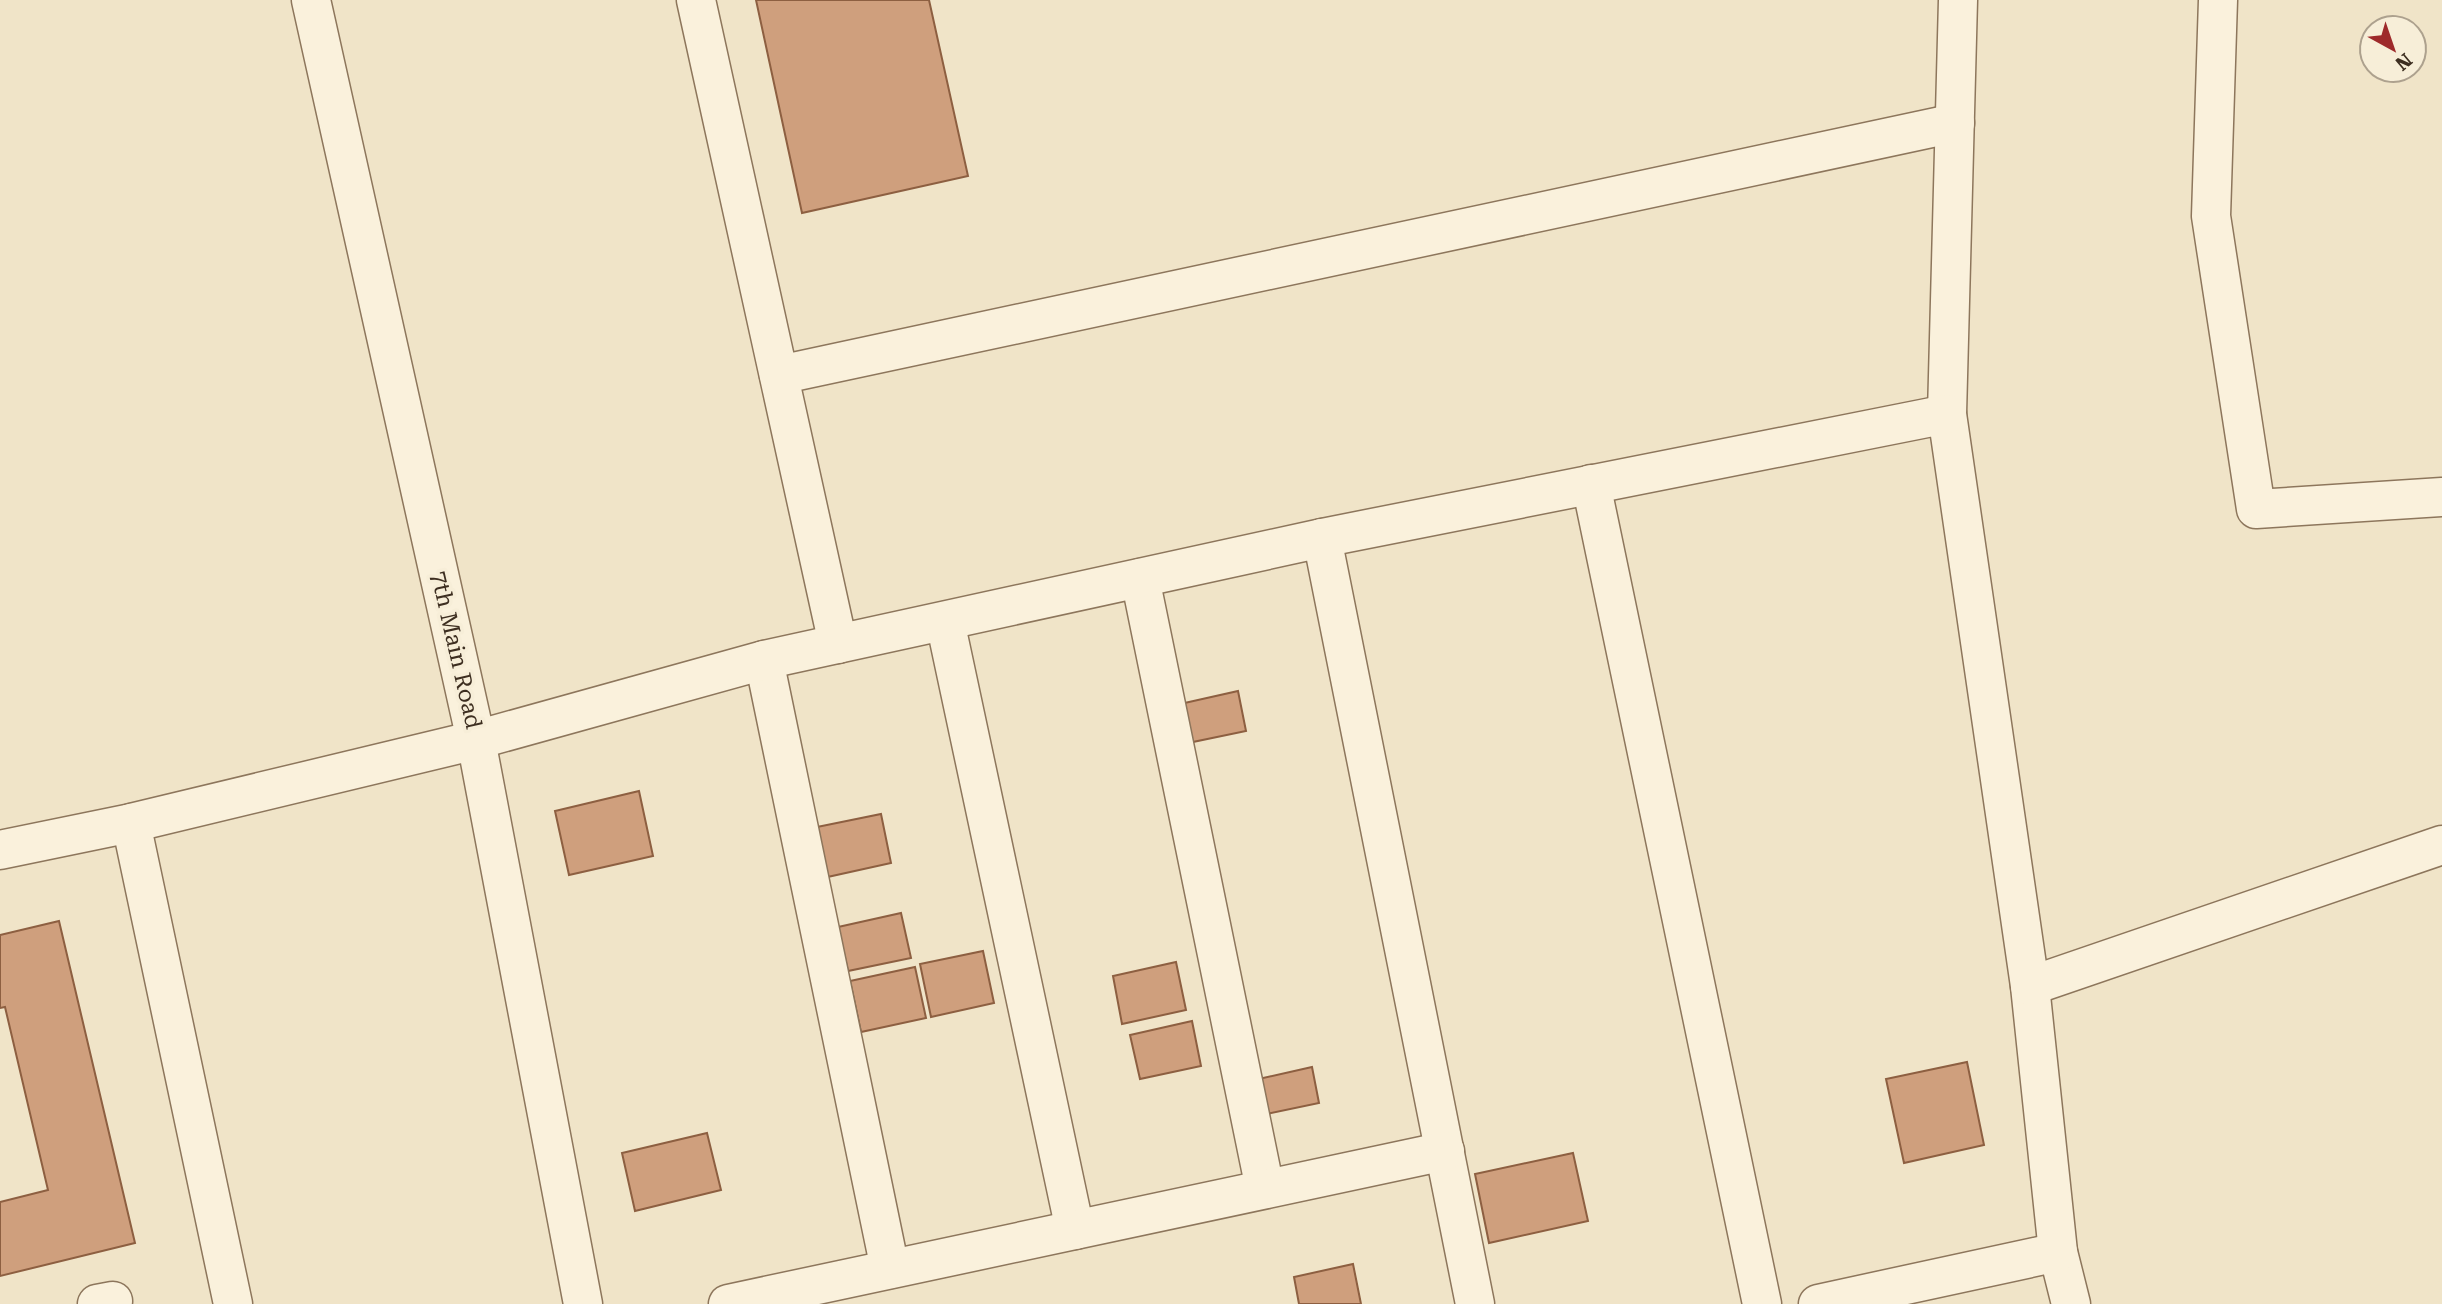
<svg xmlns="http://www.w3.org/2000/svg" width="2442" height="1304" font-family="'Roboto Serif',serif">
<rect width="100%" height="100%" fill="#f0e4c8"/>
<g fill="#cf9f7d" stroke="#8d5f41" stroke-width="2">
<polygon points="756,0 929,0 968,176 802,213"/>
<polygon points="1238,691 1246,731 1188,743 1180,704"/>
<polygon points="639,791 653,856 569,875 555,811"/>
<polygon points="881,814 891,863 823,878 812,828"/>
<polygon points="901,913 911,958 848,971 838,927"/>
<polygon points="59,921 135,1243 0,1276 0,1202 48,1190 5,1007 0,1008 0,935"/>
<polygon points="983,951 994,1003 931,1017 920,964"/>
<polygon points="1176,962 1186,1010 1122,1024 1113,976"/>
<polygon points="915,967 926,1018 861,1032 850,981"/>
<polygon points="1192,1021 1201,1066 1140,1079 1130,1035"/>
<polygon points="1967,1062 1984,1145 1904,1163 1886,1079"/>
<polygon points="1312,1067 1319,1103 1262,1115 1254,1080"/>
<polygon points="707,1133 721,1190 635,1211 622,1153"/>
<polygon points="1573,1153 1588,1221 1489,1243 1475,1174"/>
<polygon points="1353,1264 1361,1304 1299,1304 1294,1277"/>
</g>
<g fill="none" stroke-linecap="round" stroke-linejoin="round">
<g stroke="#8d765c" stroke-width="41">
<g id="minor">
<polyline points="311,0 476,740 583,1304"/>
<polyline points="696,0 838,644"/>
<polyline points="1958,0 1947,414 2030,986 2058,1252 2071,1304"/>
<polyline points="2218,0 2211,216 2256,509 2442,497"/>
<polyline points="779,375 1955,123"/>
<polyline points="1591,484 1762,1304"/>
<polyline points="1322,538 1475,1304"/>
<polyline points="1140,578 1265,1189"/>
<polyline points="945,621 1075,1230"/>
<polyline points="764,660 890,1269"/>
<polyline points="131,823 233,1304"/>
<polyline points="0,850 131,823 476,740 764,660 1322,538 1947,414"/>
<polyline points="2030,986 2442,845"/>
<polyline points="97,1304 113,1301"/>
<polyline points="728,1304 1445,1151"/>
<polyline points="1818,1304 2058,1252"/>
</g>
</g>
<use href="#minor" stroke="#faf1dc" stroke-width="38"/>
</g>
<g text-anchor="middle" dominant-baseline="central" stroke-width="7" stroke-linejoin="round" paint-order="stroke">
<g font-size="23" fill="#3d2e20" stroke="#f7eed8">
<text transform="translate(456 650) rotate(77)">7th Main Road</text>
</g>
</g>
<g transform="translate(2393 49) rotate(140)"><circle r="33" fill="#f7eed8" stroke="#ada18e" stroke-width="2"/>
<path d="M0-5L12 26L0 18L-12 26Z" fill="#9e2a2b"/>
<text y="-10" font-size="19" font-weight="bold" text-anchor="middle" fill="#3d2e20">N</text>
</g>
</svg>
